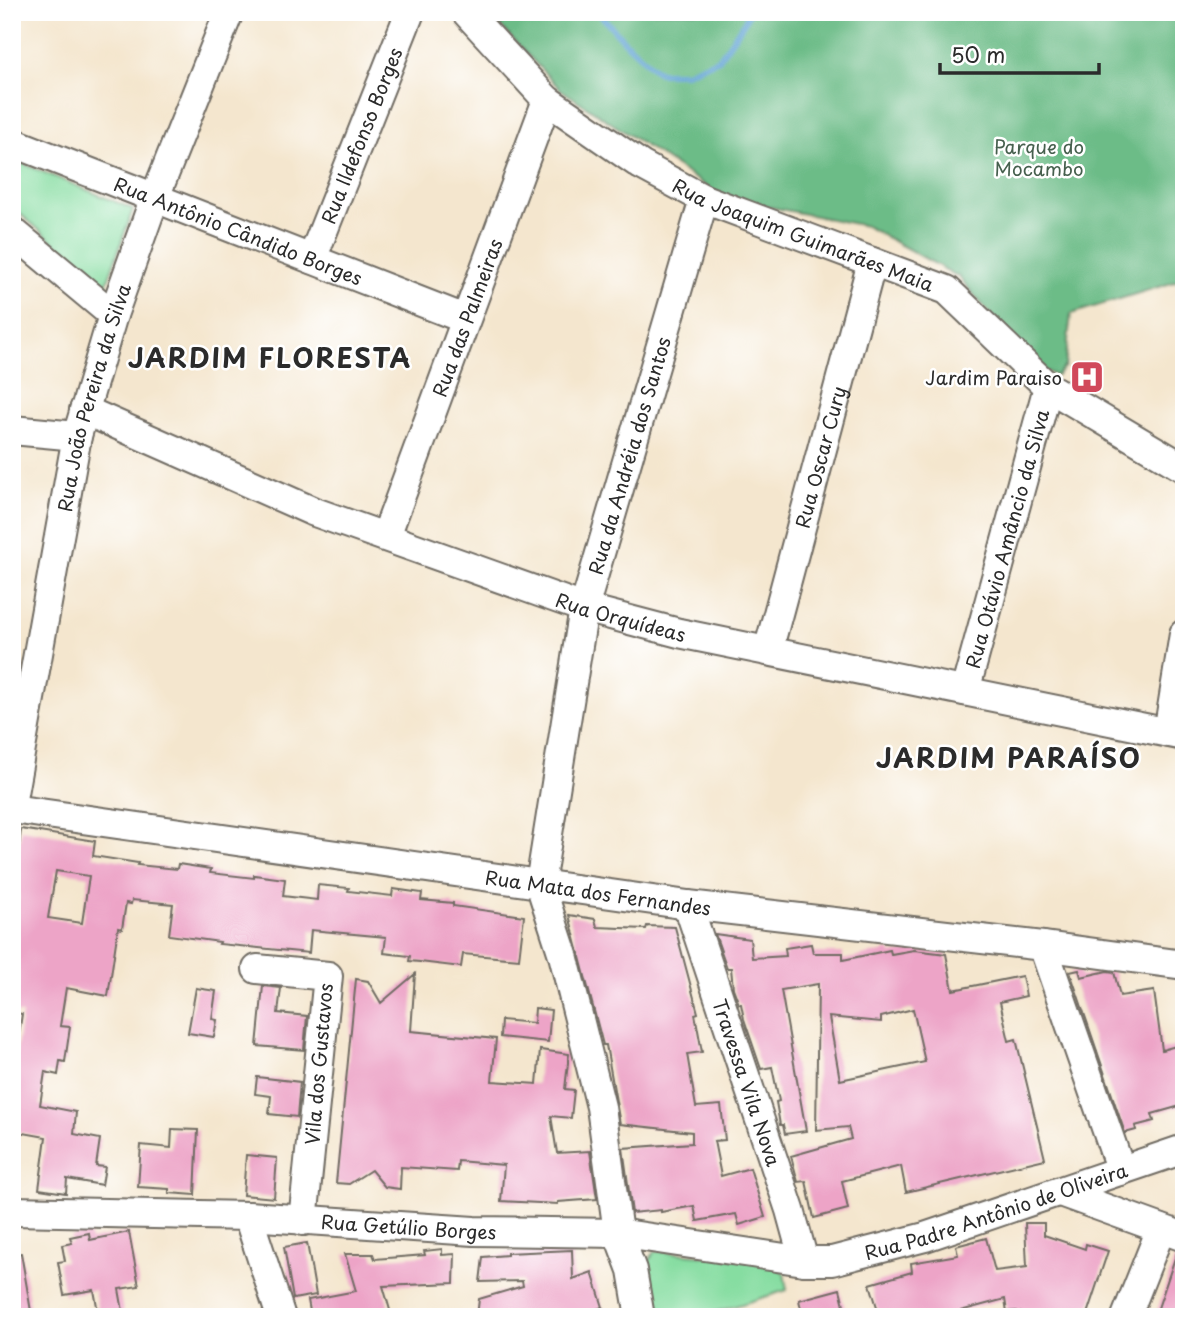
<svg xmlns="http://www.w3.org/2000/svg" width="1196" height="1329" font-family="'Playpen Sans',sans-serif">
<rect width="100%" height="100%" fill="#fff"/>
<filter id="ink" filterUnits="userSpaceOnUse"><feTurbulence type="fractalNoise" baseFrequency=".0143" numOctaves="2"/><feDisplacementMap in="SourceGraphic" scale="14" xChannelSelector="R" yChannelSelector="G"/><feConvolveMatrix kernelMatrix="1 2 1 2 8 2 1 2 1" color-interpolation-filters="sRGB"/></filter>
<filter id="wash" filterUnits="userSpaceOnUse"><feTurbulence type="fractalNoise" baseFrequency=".00686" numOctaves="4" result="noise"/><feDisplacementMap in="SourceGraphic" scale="28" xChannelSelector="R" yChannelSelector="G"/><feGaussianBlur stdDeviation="1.57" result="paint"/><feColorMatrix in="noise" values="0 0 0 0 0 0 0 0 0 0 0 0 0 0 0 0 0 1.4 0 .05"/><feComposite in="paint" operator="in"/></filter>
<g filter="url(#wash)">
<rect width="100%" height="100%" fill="#f4e6ce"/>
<g fill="#86dda1" stroke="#588466" stroke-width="2">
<polygon points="12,159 133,209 106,286 12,207"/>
<polygon points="655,1251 771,1262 784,1273 787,1290 700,1317 657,1317 649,1261"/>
</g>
<polygon fill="#6cbc87" stroke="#4c7459" stroke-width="2" points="487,12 1184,12 1184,279 1071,314 1065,366 1056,376 1033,365 959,277 866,226 724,198 560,89"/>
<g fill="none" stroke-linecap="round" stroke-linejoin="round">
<polyline stroke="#5fa2d3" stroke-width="6" points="598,12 626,43 659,73 686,73 719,59 745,21 749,12"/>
</g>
<g id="blocks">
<g fill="#eda4c7" fill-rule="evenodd">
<path d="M21 829 95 841 93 856 138 863 137 865 177 869 178 864 211 869 210 873 254 878V875L285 879 283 896 317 900 318 885 349 888 348 891 392 896 393 889 422 893 421 900 453 903V906L524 916 519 959 463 954 461 967 420 962 409 961 410 956 384 953 386 937 311 930 309 953 219 944 220 942 169 935 173 904 132 900 131 904 126 903 122 929 118 928 108 996 66 988 60 1026 70 1027 65 1062 60 1061 58 1075 45 1072 40 1105 76 1112 74 1134 100 1139 96 1166 105 1167 102 1185 67 1179 66 1193 39 1189 46 1137 12 1131V1054H16L22 1014 12 1012V945L19 893H14ZM56 871 89 876 82 923 48 918Z"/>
<polygon points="569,915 595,919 597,927 646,929 647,926 675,927 698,1013 695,1014 702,1052 687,1054 696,1107 721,1105 725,1140 714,1141 721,1176 750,1168 765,1217 739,1225 736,1214 697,1221 694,1206 661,1212 661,1210 632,1213 623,1148 692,1143 692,1132 620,1124 606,1045 603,1045"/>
<path d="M715 934 750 939 752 958 786 956 785 948 811 944 813 953H843V960L890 950 891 954 914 950 946 954 953 990 1022 976 1026 996 1000 1002 1009 1041 1016 1039 1045 1159 906 1192 901 1166 842 1181 848 1209 814 1218 806 1181 798 1182 791 1156 851 1139 848 1127 816 1130 818 984 781 990 806 1131 785 1134 783 1125H780L776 1102 779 1101 772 1067 761 1069 744 1019 741 1004H739L733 988 731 968H727ZM913 1009 925 1062 840 1080 829 1017 881 1022V1017Z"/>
<polygon points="1079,970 1081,977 1107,971 1114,972 1120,996 1154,991 1162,1050 1176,1046 1181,1066 1178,1067 1184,1089 1184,1105 1152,1114 1154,1121 1135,1126 1136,1130 1125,1133 1070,972"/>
<polygon points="415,974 411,1031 496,1039 492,1081 537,1084 540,1050 569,1054 565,1089 574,1090 571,1118 551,1116 557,1153 590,1151 597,1199 558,1202 558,1204 501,1201 504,1165 458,1161 457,1171 401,1167 400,1189 385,1187 371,1170 349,1184 336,1183 356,979 368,981 381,1003"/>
<polygon points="263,986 281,988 278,1013 307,1016 304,1050 257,1046"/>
<polygon points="196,988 216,991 212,1019 217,1020 214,1037 188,1033"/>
<polygon points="535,1008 551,1010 548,1042 500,1037 501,1020 534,1023"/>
<polygon points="257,1077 300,1082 297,1117 269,1114 271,1096 255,1094"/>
<polygon points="172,1129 198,1130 195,1195 169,1193 169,1189 138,1187 141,1145 171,1148"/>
<polygon points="246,1155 277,1158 274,1198 243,1195"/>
<polygon points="1025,1223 1044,1223 1044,1235 1085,1249 1086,1244 1108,1251 1086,1317 1033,1317 1016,1311 1007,1312 1005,1299 938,1317 880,1317 870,1284 912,1272 911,1263 958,1255 956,1246 986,1238 995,1271 1027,1267"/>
<polygon points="129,1232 139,1286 119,1289 124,1317 99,1317 94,1290 64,1295 58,1262 65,1261 62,1245 72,1243 70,1237 89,1233 90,1240"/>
<polygon points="307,1243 316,1295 293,1299 284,1247"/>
<polygon points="442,1249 442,1255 455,1254 454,1283 383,1286 392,1317 311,1317 308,1300 356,1291 345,1254 373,1254 375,1259 425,1255 424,1251"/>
<polygon points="572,1250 573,1279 592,1272 603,1307 574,1317 477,1317 479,1299 523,1286 522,1281 480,1282 483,1257 507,1255 507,1253"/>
<polygon points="1177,1252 1184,1253 1184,1317 1155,1317"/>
<polygon points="21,1253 32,1317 12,1317 12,1254"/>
<polygon points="840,1289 847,1317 803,1317 799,1300"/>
</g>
</g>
</g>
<g filter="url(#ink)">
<use href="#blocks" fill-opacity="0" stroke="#716c64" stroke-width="2"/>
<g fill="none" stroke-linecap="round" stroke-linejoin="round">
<g stroke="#716c64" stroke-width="32">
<g id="minor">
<path id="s1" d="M466 12 547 100 641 165 704 199 947 290 1048 387 1184 468"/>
<path id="s2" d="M12 142 465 319"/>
<polyline points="12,231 113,315"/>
<path id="s3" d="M312 259 410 12"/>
<path id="s4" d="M84 410 312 511 584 608 679 633 1184 736"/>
<polyline points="12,430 77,436"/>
<path id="s5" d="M386 536 547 100"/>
<path id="s6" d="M768 651 872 262"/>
<path id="s7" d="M965 691 1048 387"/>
<polyline points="1168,733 1184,634"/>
<path id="s8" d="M12 799 77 436 113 315 155 197 229 12"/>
<path id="s9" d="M12 809 688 905 1043 946 1184 965"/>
<path id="s10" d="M688 905 790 1210 804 1261"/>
<polyline points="1043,946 1121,1171"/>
<polyline points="257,969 328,976 303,1221"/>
<polyline points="1060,1192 1184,1237"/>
<path id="s11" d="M12 1211 248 1216 474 1231 618 1233 804 1261H832L925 1237 1184 1149"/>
<polyline points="248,1216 281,1317"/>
<path id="s12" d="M640 1317 632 1270 618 1233 601 1107 563 955 540 884 584 608 704 199"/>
<polyline points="1126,1317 1161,1229"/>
</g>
</g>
<use href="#minor" stroke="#fff" stroke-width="28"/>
</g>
</g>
<defs>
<g id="hospital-square" transform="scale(1.75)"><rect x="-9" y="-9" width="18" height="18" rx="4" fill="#d1495b" stroke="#fff"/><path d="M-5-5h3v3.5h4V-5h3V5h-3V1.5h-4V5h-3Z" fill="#fff"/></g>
</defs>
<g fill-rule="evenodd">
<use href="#hospital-square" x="1087" y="377"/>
</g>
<g text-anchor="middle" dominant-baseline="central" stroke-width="5" stroke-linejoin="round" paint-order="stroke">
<g font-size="19" fill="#2b2b2b" stroke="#fff">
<text stroke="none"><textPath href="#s3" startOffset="133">Rua Ildefonso Borges</textPath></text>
<text stroke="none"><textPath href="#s2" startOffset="243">Rua Antônio Cândido Borges</textPath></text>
<text stroke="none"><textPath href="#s1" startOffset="411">Rua Joaquim Guimarães Maia</textPath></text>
<text stroke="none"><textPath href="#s5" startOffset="233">Rua das Palmeiras</textPath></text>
<text stroke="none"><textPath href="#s8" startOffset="410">Rua João Pereira da Silva</textPath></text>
<text stroke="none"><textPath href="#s6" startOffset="201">Rua Oscar Cury</textPath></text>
<text stroke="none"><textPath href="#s12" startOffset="884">Rua da Andréia dos Santos</textPath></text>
<text stroke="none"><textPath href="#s7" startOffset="158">Rua Otávio Amâncio da Silva</textPath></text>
<text stroke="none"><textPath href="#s4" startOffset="576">Rua Orquídeas</textPath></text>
<text stroke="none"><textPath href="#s9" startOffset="592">Rua Mata dos Fernandes</textPath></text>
<text transform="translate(318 1064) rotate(-85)">Vila dos Gustavos</text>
<text stroke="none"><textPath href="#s10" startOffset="187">Travessa Vila Nova</textPath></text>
<text stroke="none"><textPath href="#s11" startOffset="994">Rua Padre Antônio de Oliveira</textPath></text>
<text stroke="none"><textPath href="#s11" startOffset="397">Rua Getúlio Borges</textPath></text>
</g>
<g font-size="19" fill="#46604e" stroke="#fff">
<text x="1039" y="146">Parque do<tspan x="1039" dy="22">Mocambo</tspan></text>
</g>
<g font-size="19" fill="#2b2b2b" stroke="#fff" text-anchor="end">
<text x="1062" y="377">Jardim Paraiso</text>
</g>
<g font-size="26" font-weight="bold" letter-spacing="2" fill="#2b2b2b" stroke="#fff">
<text x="270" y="357">JARDIM FLORESTA</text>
<text x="1009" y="757">JARDIM PARAÍSO</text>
</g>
</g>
<rect width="1196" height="1329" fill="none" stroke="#fff" stroke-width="42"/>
<path d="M940 63v10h159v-10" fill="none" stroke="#2b2b2b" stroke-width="3.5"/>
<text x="951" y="63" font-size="21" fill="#2b2b2b" stroke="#ffffff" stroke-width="5" paint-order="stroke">50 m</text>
</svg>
